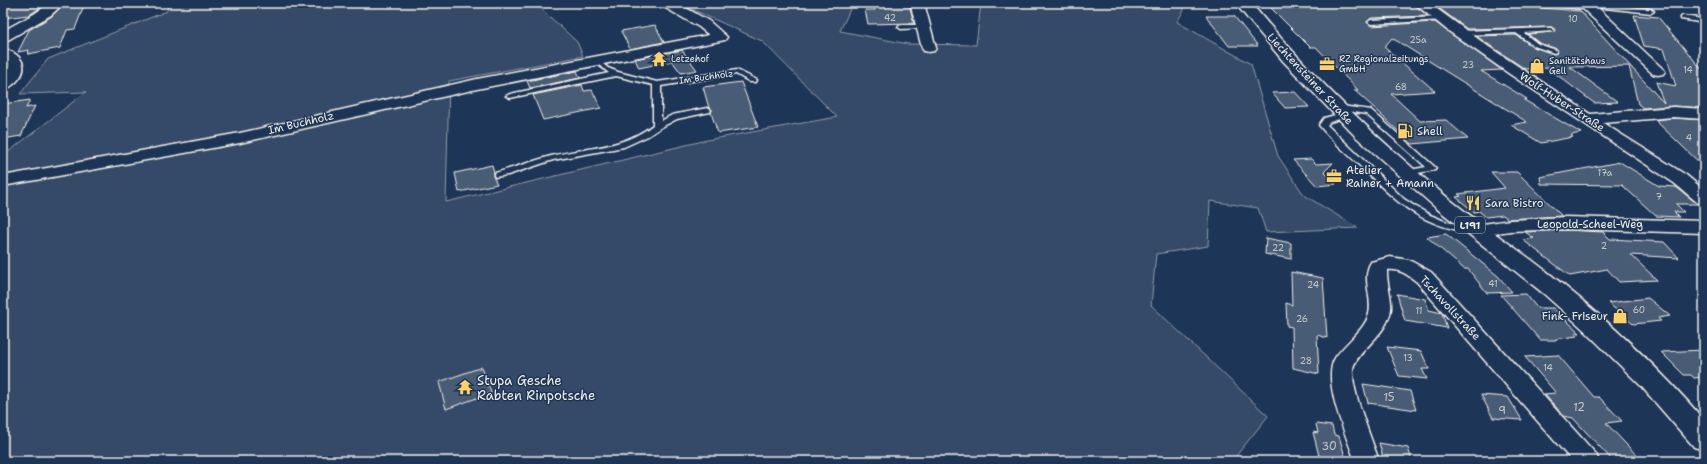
<svg xmlns="http://www.w3.org/2000/svg" width="1707" height="464" font-family="'Shantell Sans',sans-serif">
<rect width="100%" height="100%" fill="#1d3557"/>
<filter id="ink" filterUnits="userSpaceOnUse"><feTurbulence type="fractalNoise" baseFrequency=".025" numOctaves="2"/><feDisplacementMap in="SourceGraphic" scale="8" xChannelSelector="R" yChannelSelector="G"/><feConvolveMatrix kernelMatrix="1 2 1 2 8 2 1 2 1" color-interpolation-filters="sRGB"/></filter>
<g filter="url(#ink)">
<polygon fill="#354a67" stroke="#949ea8" points="168,3 535,3 577,42 583,56 449,81 446,202 707,140 837,117 762,41 678,3 852,3 852,5 840,31 908,44 976,45 981,3 1184,3 1184,10 1177,22 1251,64 1278,156 1304,195 1358,228 1266,232 1258,208 1210,201 1208,246 1156,254 1151,305 1268,416 1232,461 3,461 3,156 86,92 20,94 48,59 167,11"/>
<g fill="#485b74" stroke="#f4f1e8">
<polygon points="3,3 47,3 29,15 3,18"/>
<polygon points="65,3 85,3 75,29 67,30 60,48 28,54 29,50 18,52 29,30 52,16"/>
<polygon points="874,3 909,3 914,23 868,24 865,10 875,10"/>
<polygon points="1266,3 1413,3 1428,16 1371,18 1367,22 1371,26 1435,22 1502,70 1481,71 1527,99 1524,100 1581,133 1571,135 1573,137 1541,143 1511,125 1527,122 1392,38 1384,47 1435,91 1391,94 1420,121 1446,120 1468,139 1412,144 1381,115 1382,115 1354,90 1358,90 1316,47 1310,47"/>
<polygon points="1432,3 1504,3 1515,4 1516,6 1580,11 1664,103 1656,82 1676,86 1664,49 1644,46 1634,15 1658,17 1704,72 1704,108 1673,106 1643,108 1638,104 1629,66 1570,67 1618,102 1594,103 1548,68 1525,69 1476,36 1516,35 1534,47 1555,54 1558,52 1557,49 1539,43 1528,34 1553,32 1555,30 1552,27 1467,29"/>
<polygon points="1206,16 1234,16 1258,46 1229,46"/>
<polygon points="655,25 664,42 630,49 621,31"/>
<polygon points="682,50 697,70 681,73 672,61 639,68 635,59"/>
<polygon points="577,71 580,78 530,88 527,81"/>
<polygon points="741,82 758,127 718,133 711,113 712,110 709,108 703,87"/>
<polygon points="582,85 584,91 592,90 601,108 543,120 533,95"/>
<polygon points="1295,92 1309,107 1285,108 1272,93"/>
<polygon points="30,100 26,108 35,106 21,136 3,139 3,104"/>
<polygon points="1673,118 1704,120 1704,167 1655,120"/>
<polygon points="1311,159 1316,164 1333,163 1324,172 1336,184 1317,186 1293,160"/>
<polygon points="1620,162 1659,186 1676,187 1698,204 1676,204 1684,212 1674,212 1679,217 1656,216 1622,185 1541,184 1540,177"/>
<polygon points="492,165 494,172 493,176 497,184 459,192 455,173"/>
<polygon points="1491,172 1517,172 1562,216 1508,219 1503,215 1486,217 1479,211 1474,212 1456,197 1461,196 1458,194 1505,188"/>
<polygon points="1566,230 1603,232 1610,239 1664,242 1679,258 1631,255 1657,280 1619,282 1607,269 1570,276 1523,240 1534,238 1525,232"/>
<polygon points="1446,234 1498,276 1512,292 1487,293 1468,269 1464,269 1427,237"/>
<polygon points="1266,238 1291,243 1291,259 1265,254"/>
<polygon points="1291,272 1323,278 1327,338 1317,335 1319,374 1293,368 1292,327 1287,326 1286,303 1292,305"/>
<polygon points="1397,294 1425,299 1429,310 1442,313 1447,328 1405,321"/>
<polygon points="1526,294 1537,308 1553,308 1580,333 1575,333 1577,336 1556,339 1556,340 1540,340 1501,295"/>
<polygon points="1648,298 1670,316 1658,318 1661,321 1633,324 1608,303"/>
<polygon points="1387,347 1421,351 1429,369 1422,369 1427,379 1399,376"/>
<polygon points="1704,350 1704,377 1694,378 1691,375 1684,375 1661,352"/>
<polygon points="1558,355 1594,397 1599,397 1622,421 1606,423 1642,461 1613,461 1573,418 1564,416 1544,394 1556,393 1525,357"/>
<polygon points="482,367 491,393 446,409 439,382"/>
<polygon points="1363,384 1410,391 1416,410 1368,403"/>
<polygon points="1481,395 1508,397 1522,420 1493,418"/>
<polygon points="1316,424 1332,426 1334,435 1339,436 1346,460 1319,456 1313,432 1318,433"/>
<polygon points="1379,443 1408,448 1412,461 1384,461"/>
</g>
<g fill="none" stroke-linecap="round" stroke-linejoin="round">
<g stroke="#f4f1e8" stroke-width="3">
<g id="lane">
<polygon points="1588,3 1651,9 1654,11 1651,13 1586,6 1585,5"/>
<polygon points="1683,16 1704,19 1704,23 1681,19 1681,17"/>
<polygon points="1442,17 1445,19 1444,20 1371,24 1368,22 1371,20"/>
<polygon points="923,25 925,26 925,28 901,29 898,27 901,25"/>
<polygon points="1551,28 1554,30 1553,31 1524,33 1538,44 1556,50 1556,52 1554,53 1534,46 1516,33 1460,35 1457,33 1460,31"/>
<path d="M597 59 608 68 618 72 657 82 737 70 757 80 756 82H750L736 74 661 86V121L672 115 707 108 711 110 710 112 677 119 660 128 648 136 624 147 553 160 508 175 495 177 494 175 495 173C514 168 532 161 551 156 588 147 622 149 653 125V85L616 76 510 98 506 96 510 94 609 73 595 62V60Z"/>
<polygon points="1334,105 1371,110 1436,168 1435,170 1407,175 1404,175 1403,173 1404,171 1426,167 1366,114 1334,109"/>
<path d="M1343 113 1347 115 1346 117 1330 122 1327 125 1404 199 1413 205 1430 215 1447 222 1477 228 1478 230 1477 232 1474 233C1417 225 1397 202 1358 164 1345 151 1330 139 1319 125L1324 118Z"/>
</g>
</g>
<g stroke="#f4f1e8" stroke-width="3">
<g id="street">
<polygon points="50,3 64,3 51,15 8,40 3,41 3,31 34,14"/>
<polygon points="660,3 677,3 709,21 727,37 725,40 720,41 477,89 240,143 3,186 3,176 240,133 477,79 709,35 699,27 662,6"/>
<polygon points="910,3 924,3 936,48 934,51 929,52 924,51 922,48"/>
<polygon points="1414,3 1429,3 1489,47 1590,114 1673,107 1704,109 1704,119 1673,117 1603,123 1686,175 1704,190 1704,204 1698,203 1674,183 1511,75 1447,30"/>
<polygon points="1554,3 1593,3 1665,71 1663,74 1658,75 1653,74 1583,9 1556,6"/>
<path d="M3 49C21 53 31 67 16 82 11 86 9 89 3 91V77L7 74 9 63 3 59Z"/>
<polygon points="1566,217 1704,221 1704,233 1566,229 1510,231 1477,236 1470,234 1468,230 1470,226 1510,220"/>
<path d="M1390 257 1409 260 1431 272 1596 454 1599 461H1572L1417 282C1408 275 1399 268 1387 270V273C1387 285 1392 297 1391 309 1388 333 1363 346 1354 365 1347 382 1373 442 1379 461H1355C1347 437 1321 380 1335 358 1345 343 1364 331 1369 314 1373 297 1361 278 1371 262Z"/>
</g>
</g>
<g stroke="#f4f1e8" stroke-width="3">
<path id="primary" d="M1235 3H1251C1310 75 1377 139 1449 199 1485 228 1525 253 1561 283 1612 324 1661 370 1704 420V450L1694 447 1641 386 1583 329 1544 294 1436 208 1356 137 1283 61Z"/>
</g>
<use href="#lane" fill="#1d3557" fill-rule="evenodd"/>
<use href="#street" fill="#1d3557" fill-rule="evenodd"/>
<use href="#primary" fill="#1d3557" fill-rule="evenodd"/>
</g>
</g>
<defs>
<g id="temple-bare" transform="scale(1.2)"><path d="M0-6L5-2H3V0L6.5 2.5H4V6H1.5V3h-3V6H-4V2.5H-6.5L-3 0V-2H-5Z" fill="#ffd166" stroke="#1d3557" stroke-width="2.5" paint-order="stroke"/></g>
<g id="office-bare" transform="scale(1.2)"><path d="M-6-3h4V-5.5h4V-3h4V5H-6ZM-1-4.5V-3h2v-1.5ZM-6 0V1H6V0Z" fill="#ffd166" stroke="#1d3557" stroke-width="2.5" paint-order="stroke"/></g>
<g id="shop-bare" transform="scale(1.2)"><path d="M-5-2.5h2.3a2.7 3.5 0 0 1 5.4 0H5L5.5 6h-11ZM-1.5-2.5h3a1.5 2.3 0 0 0-3 0Z" fill="#ffd166" stroke="#1d3557" stroke-width="2.5" paint-order="stroke"/></g>
<g id="fuel-bare" transform="scale(1.2)"><path d="M-5.5-6h7V0h2V4h1.3V-2.5L3-4.5l.8-.8L6-3V5H2.5V1h-1V6h-7ZM-4.2-4.7v3.2H.2V-4.7Z" fill="#ffd166" stroke="#1d3557" stroke-width="2.5" paint-order="stroke"/></g>
<g id="restaurant-bare" transform="scale(1.2)"><path d="M-5-6h1v4h1v-4h1v4h1v-4h1v5L-1.5 .5V6h-2V.5L-5-1ZM5-6V6H3V1.5H1.5Q1.5-4 5-6Z" fill="#ffd166" stroke="#1d3557" stroke-width="2.5" paint-order="stroke"/></g>
</defs>
<g fill-rule="evenodd">
<use href="#temple-bare" x="659" y="59"/>
<use href="#office-bare" x="1327" y="64"/>
<use href="#shop-bare" x="1537" y="66"/>
<use href="#fuel-bare" x="1405" y="131"/>
<use href="#office-bare" x="1334" y="176"/>
<use href="#restaurant-bare" x="1473" y="203"/>
<use href="#shop-bare" x="1620" y="316"/>
<use href="#temple-bare" x="465" y="387"/>
</g>
<g text-anchor="middle" dominant-baseline="central" stroke-width="3" stroke-linejoin="round" paint-order="stroke">
<g font-size="9" fill="#c9cccb">
<text x="890" y="18">42</text>
<text x="1573" y="19">10</text>
<text x="1418" y="40">25a</text>
<text x="1468" y="65">23</text>
<text x="1688" y="70">14</text>
<text x="1401" y="87">68</text>
<text x="1689" y="138">4</text>
<text x="1605" y="173">17a</text>
<text x="1659" y="197">7</text>
<text x="1604" y="246">2</text>
<text x="1278" y="248">22</text>
<text x="1493" y="284">41</text>
<text x="1313" y="285">24</text>
<text x="1639" y="310">60</text>
<text x="1419" y="311">11</text>
<text x="1302" y="319">26</text>
<text x="1408" y="358">13</text>
<text x="1306" y="361">28</text>
<text x="1548" y="368">14</text>
</g>
<g font-size="9" fill="#f4f1e8" stroke="#1d3557" text-anchor="start">
<text x="671" y="59">Letzehof</text>
<text x="1339" y="59">RZ Regionalzeitungs<tspan x="1339" dy="10">GmbH</tspan></text>
<text x="1549" y="61">Sanitätshaus<tspan x="1549" dy="10">Gell</tspan></text>
</g>
<g font-size="9" fill="#f4f1e8" stroke="#1d3557">
<text transform="translate(706 77) rotate(-8)">Im Buchholz</text>
</g>
<rect fill="#1d3557" stroke="#b4b9bc" stroke-width="1" x="1455" y="217" width="30" height="16" rx="3"/>
<g font-size="10" font-weight="bold" fill="#f4f1e8">
<text x="1470" y="225">L191</text>
</g>
<g font-size="11" fill="#f4f1e8" stroke="#1d3557">
<text transform="translate(1310 79) rotate(47)">Liechtensteiner Straße</text>
<text transform="translate(1562 102) rotate(33)">Wolf-Huber-Straße</text>
<text transform="translate(301 123) rotate(-13)">Im Buchholz</text>
<text x="1590" y="224">Leopold-Scheel-Weg</text>
<text transform="translate(1450 308) rotate(47)">Tschavollstraße</text>
</g>
<g font-size="11" fill="#f4f1e8" stroke="#1d3557" text-anchor="start">
<text x="1417" y="131">Shell</text>
<text x="1346" y="170">Atelier<tspan x="1346" dy="13">Rainer + Amann</tspan></text>
<text x="1485" y="203">Sara Bistro</text>
<text x="1608" y="316" text-anchor="end">Fink- Friseur</text>
</g>
<g font-size="11" fill="#c9cccb">
<text x="1389" y="397">15</text>
<text x="1579" y="407">12</text>
<text x="1502" y="410">9</text>
<text x="1329" y="446">30</text>
</g>
<g font-size="13" fill="#f4f1e8" stroke="#1d3557" text-anchor="start">
<text x="477" y="380">Stupa Gesche<tspan x="477" dy="15">Rabten Rinpotsche</tspan></text>
</g>
</g>
<rect width="1707" height="464" fill="none" stroke="#1d3557" stroke-width="16"/>
<rect x="8" y="8" width="1691" height="448" fill="none" stroke="#f4f1e8" stroke-width="1.5" filter="url(#ink)"/>
</svg>
